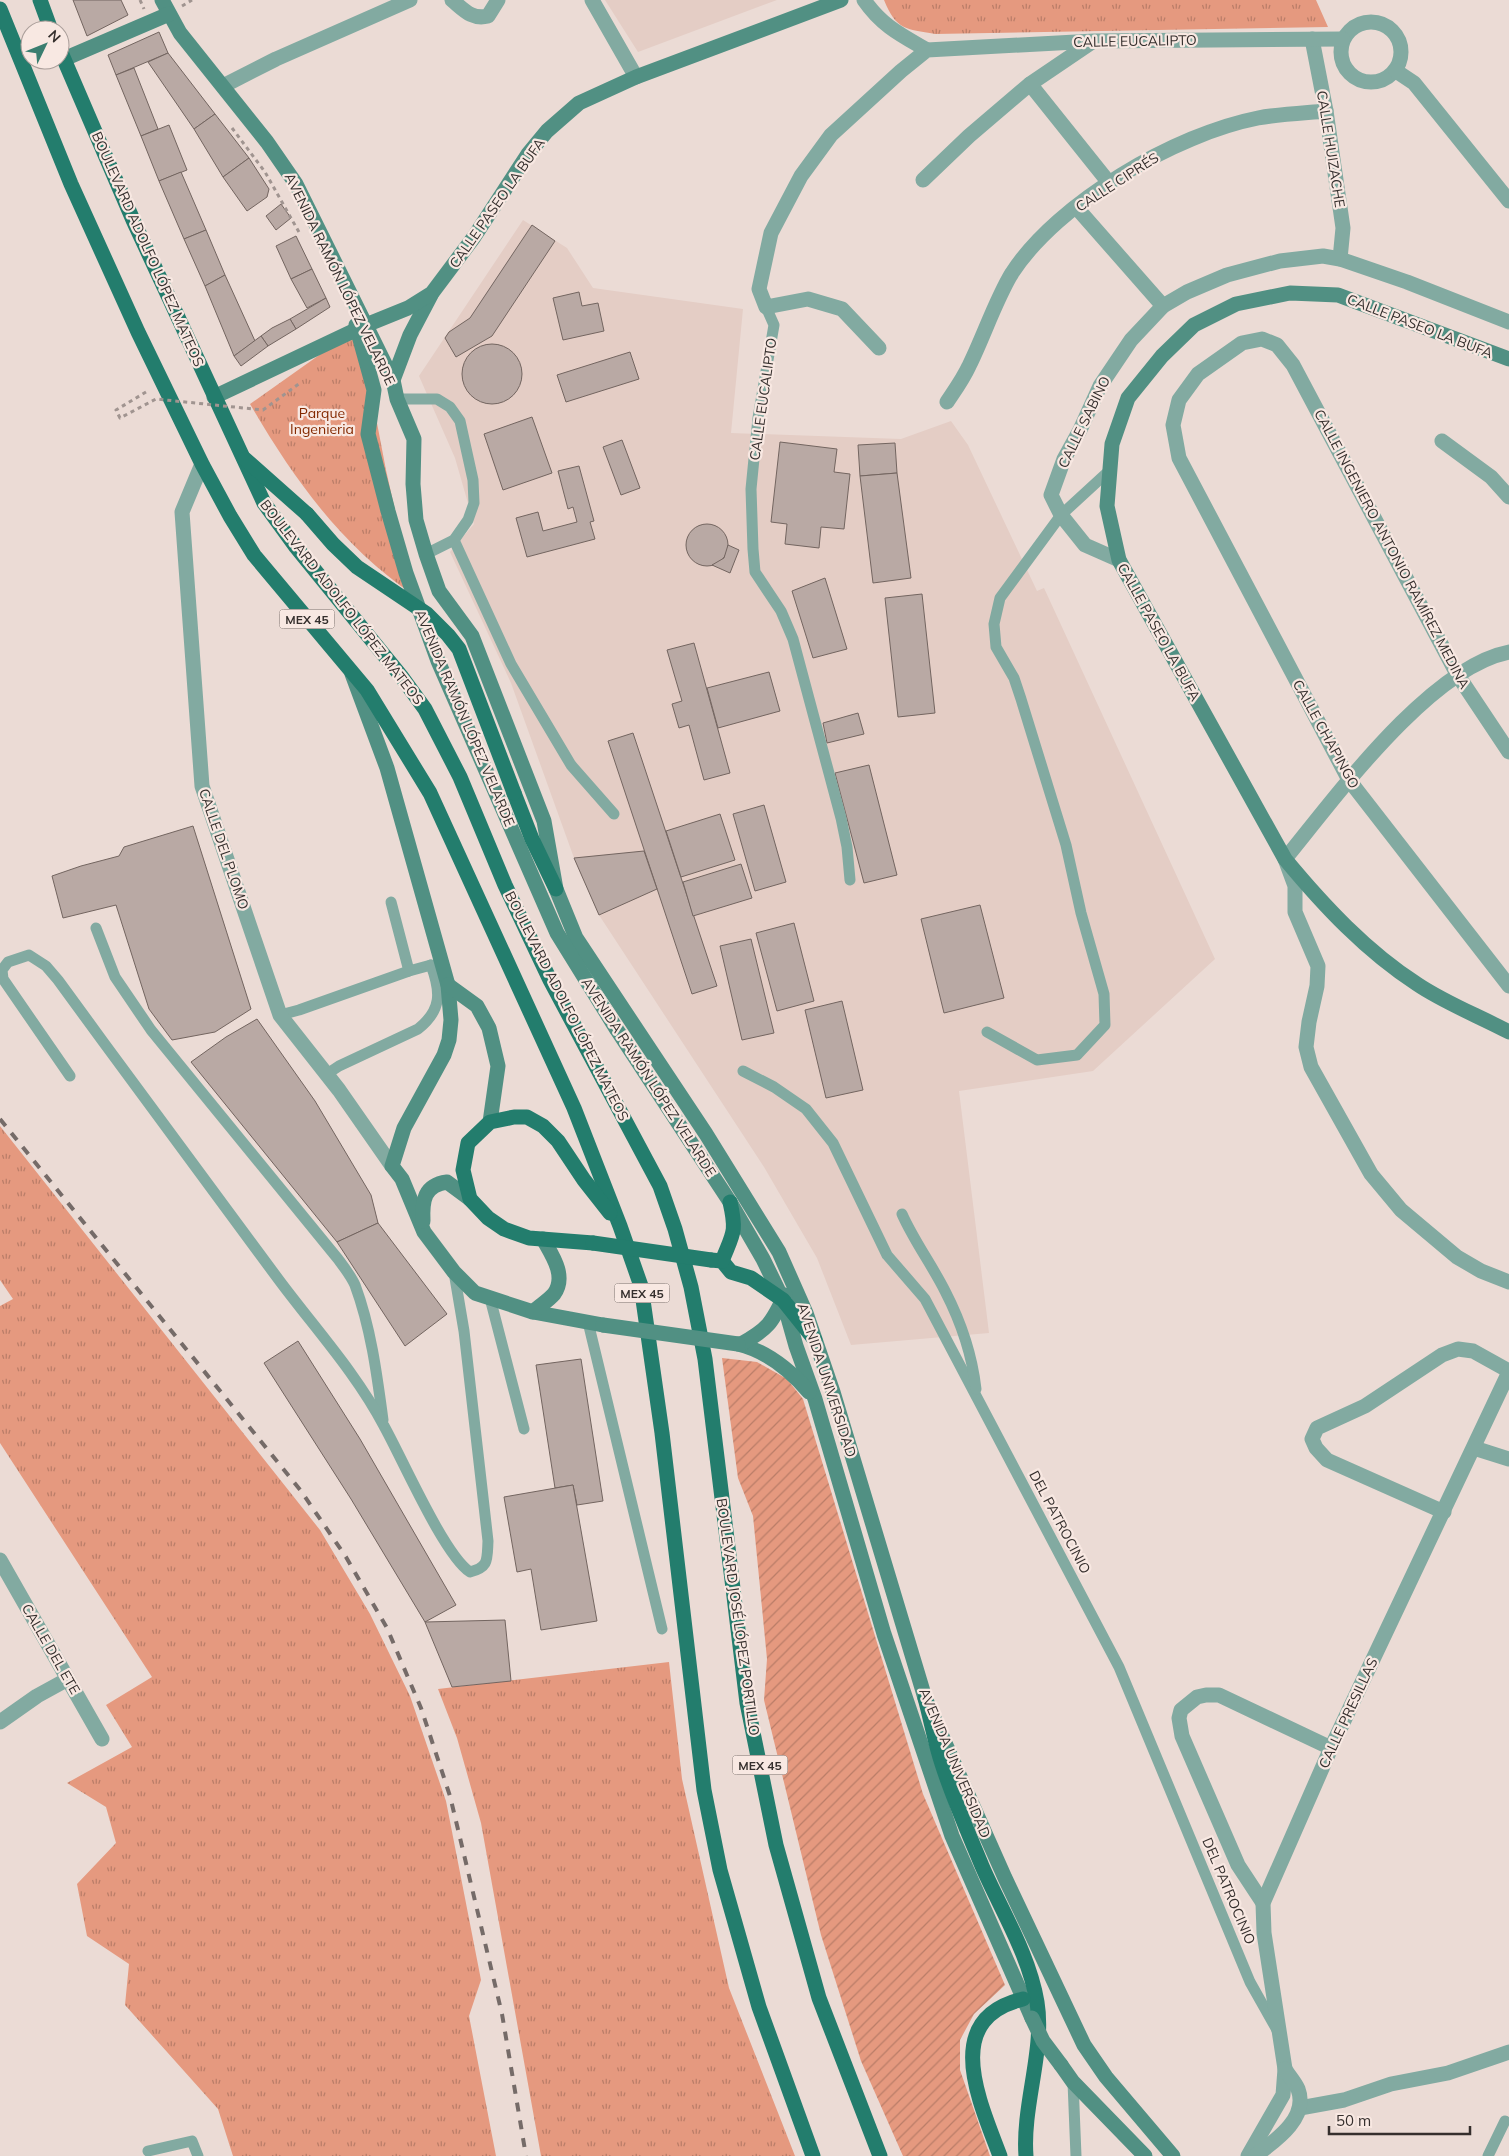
<svg xmlns="http://www.w3.org/2000/svg" width="1509" height="2156" font-family="Mulish,sans-serif">
<defs>
<pattern id="grass-tufts" width="24" height="20" patternUnits="userSpaceOnUse" patternTransform="scale(1.25)"><rect width="24" height="20" fill="#e5997f"/><path d="M3 7l-1-3M5 7V3M7 7l1-3M15 17l-1-3M17 17v-4M19 17l1-3" fill="none" stroke="#ba7d68"/></pattern>
<pattern id="garden-furrows" width="10" height="10" patternUnits="userSpaceOnUse" patternTransform="scale(1.25)"><rect width="10" height="10" fill="#e5997f"/><path d="M-1 1l2-2M0 10L10 0M9 11l2-2" fill="none" stroke="#ba7d68"/></pattern>
</defs>
<rect width="100%" height="100%" fill="#ebdbd5"/>
<g fill="#e4cdc5">
<polygon points="605,0 777,0 638,52"/>
<polygon points="523,220 567,248 593,288 743,309 731,433 901,439 951,421 968,445 1037,591 1044,588 1215,959 1093,1071 959,1091 989,1333 851,1345 817,1258 764,1167 599,915 574,858 511,683 450,552 474,524 455,458 419,376"/>
</g>
<g fill="url(#grass-tufts)">
<path d="M884 0H1316L1328 27 935 34C906 29 896 30 884 0Z"/>
<path d="M356 329 367 371 386 470 414 595C342 547 293 478 250 404Z"/>
<polygon points="0,1126 320,1530 370,1614 410,1696 446,1801 481,1980 469,2016 496,2156 233,2156 218,2109 125,2005 129,1964 87,1936 77,1884 116,1843 106,1807 67,1783 132,1747 106,1705 152,1677 0,1443 0,1306 13,1299 0,1280"/>
<polygon points="669,1662 682,1779 729,1988 795,2156 541,2156 481,1823 457,1738 438,1689"/>
</g>
<polygon fill="url(#garden-furrows)" points="722,1358 757,1362 787,1379 803,1399 923,1794 1005,1985 974,2014 960,2040 960,2070 990,2156 903,2156 861,2061 821,1935 764,1700 767,1659 753,1516 738,1478"/>
<g fill="#b9a9a4" stroke="#736560">
<polygon points="73,0 121,0 128,15 87,36"/>
<polygon points="159,32 168,53 116,75 108,55"/>
<polygon points="168,53 215,114 194,129 148,62"/>
<polygon points="134,68 158,129 141,136 116,75"/>
<polygon points="215,114 249,158 223,177 194,129"/>
<polygon points="169,125 187,170 159,181 141,136"/>
<polygon points="249,158 269,189 267,197 247,211 223,177"/>
<polygon points="181,172 206,230 184,239 159,181"/>
<polygon points="281,204 291,218 276,230 266,216"/>
<polygon points="532,225 555,241 492,336 456,357 445,338 449,332 470,318"/>
<polygon points="206,230 225,275 205,286 184,239"/>
<polygon points="296,236 312,269 291,279 276,246"/>
<polygon points="312,269 326,298 307,308 291,279"/>
<polygon points="225,275 255,341 234,356 205,286"/>
<polygon points="579,292 582,306 598,303 604,331 563,340 553,298"/>
<polygon points="326,298 330,307 296,329 290,319"/>
<polygon points="290,319 296,329 268,346 261,336 272,328"/>
<polygon points="261,336 268,346 241,366 234,356"/>
<circle cx="492" cy="374" r="30"/>
<polygon points="630,352 639,379 566,402 557,375"/>
<polygon points="532,417 552,473 503,490 484,434"/>
<polygon points="622,440 640,488 621,495 603,447"/>
<polygon points="780,442 837,449 834,472 850,474 844,529 821,527 819,548 785,544 787,524 771,522"/>
<polygon points="895,443 897,473 860,476 858,445"/>
<polygon points="579,466 594,521 590,522 595,539 527,557 516,518 538,512 543,531 577,522 573,507 568,509 558,471"/>
<polygon points="897,473 911,578 873,583 860,476"/>
<circle cx="707" cy="545" r="21"/>
<polygon points="728,545 739,550 730,573 712,565 724,558"/>
<polygon points="825,578 847,649 813,658 792,591"/>
<polygon points="922,594 935,713 898,717 885,598"/>
<polygon points="694,643 730,773 704,780 689,725 679,728 672,704 682,701 667,650"/>
<polygon points="769,672 780,711 718,728 707,688"/>
<polygon points="858,713 864,734 827,743 823,723"/>
<polygon points="633,733 717,986 692,994 608,741"/>
<polygon points="869,765 897,875 864,883 835,773"/>
<polygon points="764,805 786,882 755,891 733,814"/>
<polygon points="720,814 735,860 681,877 666,831"/>
<polygon points="193,826 251,1009 215,1032 172,1040 149,1009 116,905 63,918 52,876 81,866 119,856 124,847"/>
<polygon points="644,851 657,889 599,915 574,858"/>
<polygon points="741,864 752,898 693,916 683,882"/>
<polygon points="980,905 1004,998 944,1013 921,919"/>
<polygon points="794,923 814,1001 777,1011 756,933"/>
<polygon points="751,939 774,1033 742,1040 720,946"/>
<polygon points="842,1001 863,1090 826,1098 805,1010"/>
<polygon points="257,1019 315,1101 371,1195 378,1223 337,1242 191,1062 226,1037"/>
<polygon points="378,1223 447,1314 405,1346 337,1242"/>
<polygon points="298,1341 360,1439 456,1605 425,1622 351,1499 264,1363"/>
<polygon points="581,1359 603,1501 577,1505 573,1485 555,1488 536,1365"/>
<polygon points="573,1485 597,1621 541,1630 531,1569 517,1572 504,1497"/>
<polygon points="505,1620 511,1681 452,1687 425,1622"/>
</g>
<g fill="none" stroke-linecap="round" stroke-linejoin="round">
<g stroke="#a09490" stroke-width="3" stroke-dasharray="4 4" stroke-linecap="butt">
<polyline points="140,0 144,9"/>
<polyline points="182,6 192,0"/>
<polyline points="232,128 265,172 300,234"/>
</g>
<g stroke="#82aaa1" stroke-width="11">
<polyline points="766,307 774,325 758,418 751,489 753,549 755,572 781,611 793,639 841,818 847,847 850,880"/>
<polyline points="397,399 437,399 450,407 460,421 473,480 474,503 468,520 454,540 426,554"/>
<polyline points="454,540 511,664 571,765 614,814"/>
<polyline points="391,902 409,971"/>
<path d="M96 928 115 977 151 1030 338 1259C344 1267 351 1276 355 1285 371 1328 377 1375 383 1420"/>
<polyline points="280,1015 299,1010 409,971 431,965 441,970 444,976"/>
<polyline points="987,1032 1037,1060 1077,1055 1105,1025 1104,994 1081,913 1066,845 1021,699 1014,678 996,647 994,624 1000,598 1061,515 1110,470"/>
<polyline points="743,1071 774,1087 806,1109 833,1143 887,1255 925,1299 1119,1667 1250,1982 1277,2030"/>
<path d="M327 1074 339 1066 418 1029C442 1010 441 992 431 965"/>
<path d="M70 1076 3 979 2 970 8 962 29 955 46 966 58 980C130 1079 203 1177 276 1276 312 1325 355 1371 384 1426 402 1458 444 1555 470 1572 489 1567 487 1560 488 1541L464 1331 454 1272"/>
<path d="M902 1214C914 1241 932 1265 945 1291 961 1322 972 1354 976 1389"/>
<polyline points="490,1298 524,1429"/>
<polyline points="588,1322 662,1629"/>
<polyline points="1073,2082 1076,2156"/>
<polyline points="148,2151 192,2141 198,2156"/>
<polyline points="1488,2156 1505,2121"/>
</g>
<g stroke="#82aaa1" stroke-width="15">
<path d="M452 0C464 10 472 20 488 16L498 0"/>
<polyline points="592,0 636,77"/>
<path d="M864 0C882 26 901 35 927 50"/>
<circle cx="1371" cy="52" r="30"/>
<polyline points="1312,39 1326,111 1343,228 1340,259"/>
<polyline points="1396,71 1414,83 1509,201"/>
<polyline points="1030,84 1110,184"/>
<polyline points="223,86 276,59 410,0"/>
<polyline points="923,180 969,136 1030,84 1092,42"/>
<polyline points="1076,207 1163,306"/>
<polyline points="879,348 842,309 808,299 766,307 759,289 771,233 801,176 831,135 901,71 927,50 1094,41 1343,39"/>
<path d="M947 402C955 390 963 379 969 366 983 338 996 299 1012 273 1058 202 1176 134 1258 118 1280 114 1304 113 1326 111"/>
<polyline points="1442,441 1491,477 1509,497"/>
<polyline points="202,464 182,512 202,786 280,1015 339,1090 392,1166"/>
<polyline points="1119,560 1085,545 1061,515 1051,495 1064,459 1080,430 1100,386 1131,340 1163,306 1187,292 1227,275 1280,261 1323,256 1340,259 1407,282 1509,322"/>
<path d="M1509 652C1430 667 1335 798 1285 859L1295 886V912L1318 966 1317 986 1309 1022 1306 1047 1311 1067 1371 1174 1401 1210 1457 1257 1481 1271 1509 1282"/>
<polyline points="1509,752 1457,674 1293,365 1277,345 1262,339 1242,343 1198,374 1179,400 1173,425 1179,458 1349,780 1509,986"/>
<polyline points="1474,1448 1509,1459"/>
<polyline points="1444,1512 1327,1460 1316,1448 1312,1439 1317,1428 1365,1406 1442,1355 1458,1349 1473,1351 1509,1371"/>
<polyline points="0,1560 102,1739"/>
<polyline points="0,1722 37,1696 68,1679"/>
<polyline points="1263,1903 1238,1865 1182,1736 1179,1718 1181,1710 1197,1697 1206,1695 1219,1695 1331,1748"/>
<polyline points="1300,2108 1344,2100 1391,2084 1448,2073 1509,2052"/>
<polyline points="1248,2156 1283,2095 1285,2069 1264,1933 1263,1903 1331,1748 1509,1372"/>
<path d="M1255 2156C1275 2141 1309 2118 1298 2089 1295 2082 1289 2076 1285 2069"/>
</g>
<g stroke="#519083" stroke-width="15">
<polyline points="162,0 180,33 267,142 296,184 393,380 397,399 414,439 413,484 416,520 426,554 439,591 472,636 544,821 556,889 576,938 706,1134 779,1252 806,1313 833,1392 925,1698 1005,1878 1084,2045 1106,2077 1173,2156"/>
<polyline points="64,59 169,14"/>
<polyline points="356,325 374,390 368,434 388,511 406,573 438,661 557,933 617,1030 730,1202 763,1259 783,1300 796,1346 815,1399 884,1634 952,1836 1032,2018"/>
<path d="M1509 359 1338 295 1290 293 1236 304 1194 325 1162 356 1128 398 1112 444 1107 506 1119 560 1285 859C1324 906 1366 951 1417 984 1445 1003 1479 1016 1509 1032"/>
<polyline points="393,380 410,335 431,295"/>
<polyline points="214,397 366,325 408,308 432,293 474,237 528,154 547,131 579,103 636,77 841,0"/>
<polyline points="352,674 387,768 448,985 451,1020 449,1040 444,1055 404,1128 392,1166 402,1179 424,1232 454,1272 475,1293 533,1312 603,1325"/>
<polyline points="448,985 477,1006 489,1028 498,1066 490,1122"/>
<path d="M423 1221C422 1201 424 1185 447 1182L470 1199"/>
<path d="M533 1312C539 1306 548 1301 554 1294 567 1276 552 1255 543 1239"/>
<path d="M738 1344C767 1351 790 1370 809 1392"/>
<path d="M741 1344C768 1329 772 1323 785 1295"/>
<polyline points="1061,2065 1073,2082 1145,2156"/>
</g>
<g stroke="#237d6d" stroke-width="15">
<polyline points="40,0 51,30"/>
<polyline points="0,9 71,184 138,332 202,464 230,516 254,555 367,690 430,793 574,1108 620,1226 641,1286 662,1433 704,1790 720,1870 759,2007 813,2156"/>
<polyline points="60,50 133,220 264,503 296,547 401,676 425,709 460,777 505,885 550,980 660,1186 675,1229 691,1287 705,1359 747,1703 776,1845 819,1998 880,2156"/>
<polyline points="245,459 307,514"/>
<polyline points="514,793 532,839 556,889"/>
<polyline points="593,1243 529,1238 504,1229 488,1218 470,1199 463,1170 468,1143 490,1122 514,1117 527,1117 543,1126 558,1141 584,1180 610,1213"/>
<polyline points="711,1260 722,1261 731,1272 751,1278 783,1300 815,1340"/>
<path d="M722 1261C733 1233 737 1233 730 1202"/>
<path d="M925 1698C931 1720 935 1743 942 1764 953 1798 968 1832 982 1866 1001 1910 1029 1954 1037 2002 1045 2050 1022 2106 1026 2156"/>
<path d="M1000 2156C980 2102 940 2019 1023 1999"/>
</g>
<polyline stroke="#756b68" stroke-width="4" stroke-dasharray="9 9" stroke-linecap="butt" points="0,1119 301,1491 346,1557 387,1628 421,1708 450,1796 502,2014 526,2156"/>
<polyline stroke="#a09490" stroke-width="3" stroke-dasharray="4 4" stroke-linecap="butt" points="146,392 116,410 120,418 156,399 263,410 300,383"/>
<g stroke="#519083" stroke-width="15">
<polyline points="603,1325 738,1344"/>
<polyline points="1032,2018 1043,2041 1061,2065"/>
</g>
<g stroke="#237d6d" stroke-width="15">
<polyline points="307,514 333,544 357,567 427,614 448,635 459,649 514,793"/>
<polyline points="593,1243 711,1260"/>
</g>
</g>
<g text-anchor="middle" dominant-baseline="central" stroke-width="4.5" stroke-linejoin="round" paint-order="stroke">
<g fill="#f8e8e2" stroke="#706663" stroke-width="1">
<rect x="279.5" y="609.5" width="55" height="19" rx="4"/>
<rect x="614.5" y="1283.5" width="55" height="19" rx="4"/>
<rect x="732.5" y="1755.5" width="55" height="19" rx="4"/>
</g>
<g font-size="12" font-weight="bold" fill="#352f2d">
<text x="307" y="619">MEX 45</text>
<text x="642" y="1293">MEX 45</text>
<text x="760" y="1765">MEX 45</text>
</g>
<g font-size="14" fill="#352f2d" stroke="#f8e8e2">
<text transform="translate(1135 41) rotate(-1)">CALLE EUCALIPTO</text>
<text transform="translate(1331 149) rotate(81)">CALLE HUIZACHE</text>
<text transform="translate(1117 182) rotate(-33)">CALLE CIPRÉS</text>
<text transform="translate(497 203) rotate(-55)">CALLE PASEO LA BUFA</text>
<text transform="translate(148 249) rotate(66)">BOULEVARD ADOLFO LÓPEZ MATEOS</text>
<text transform="translate(340 279) rotate(64)">AVENIDA RAMÓN LÓPEZ VELARDE</text>
<text transform="translate(1420 326) rotate(21)">CALLE PASEO LA BUFA</text>
<text transform="translate(763 399) rotate(-82)">CALLE EUCALIPTO</text>
<text transform="translate(1084 422) rotate(-64)">CALLE SABINO</text>
<text transform="translate(1392 549) rotate(62)">CALLE INGENIERO ANTONIO RAMÍREZ MEDINA</text>
<text transform="translate(342 602) rotate(52)">BOULEVARD ADOLFO LÓPEZ MATEOS</text>
<text transform="translate(1159 632) rotate(61)">CALLE PASEO LA BUFA</text>
<text transform="translate(465 718) rotate(67)">AVENIDA RAMÓN LÓPEZ VELARDE</text>
<text transform="translate(1326 734) rotate(61)">CALLE CHAPINGO</text>
<text transform="translate(224 849) rotate(71)">CALLE DEL PLOMO</text>
<text transform="translate(567 1006) rotate(63)">BOULEVARD ADOLFO LÓPEZ MATEOS</text>
<text transform="translate(649 1077) rotate(57)">AVENIDA RAMÓN LÓPEZ VELARDE</text>
<text transform="translate(827 1380) rotate(72)">AVENIDA UNIVERSIDAD</text>
<text transform="translate(1060 1522) rotate(62)">DEL PATROCINIO</text>
<text transform="translate(738 1617) rotate(82)">BOULEVARD JOSÉ LÓPEZ PORTILLO</text>
<text transform="translate(51 1649) rotate(60)">CALLE DEL ETE</text>
<text transform="translate(1348 1713) rotate(-65)">CALLE PRESILLAS</text>
<text transform="translate(955 1763) rotate(67)">AVENIDA UNIVERSIDAD</text>
<text transform="translate(1229 1891) rotate(67)">DEL PATROCINIO</text>
</g>
<g font-size="14" fill="#832900" stroke="#f8e8e2">
<text x="322" y="413">Parque<tspan x="322" dy="16">Ingenieria</tspan></text>
</g>
</g>
<g transform="translate(45 45) rotate(47)"><circle r="24" fill="#f8e8e2" stroke="#aa9e9a"/>
<path d="M0-4L9 19L0 12L-9 19Z" fill="#3a7e70"/>
<text y="-8" font-size="14" font-weight="bold" text-anchor="middle" fill="#352f2d">N</text>
</g>
<path d="M1329 2126v8h141v-8" fill="none" stroke="#352f2d" stroke-width="2.5"/>
<text x="1336" y="2126" font-size="15" fill="#352f2d" stroke="#f8e8e2" stroke-width="4" paint-order="stroke">50 m</text>
</svg>
